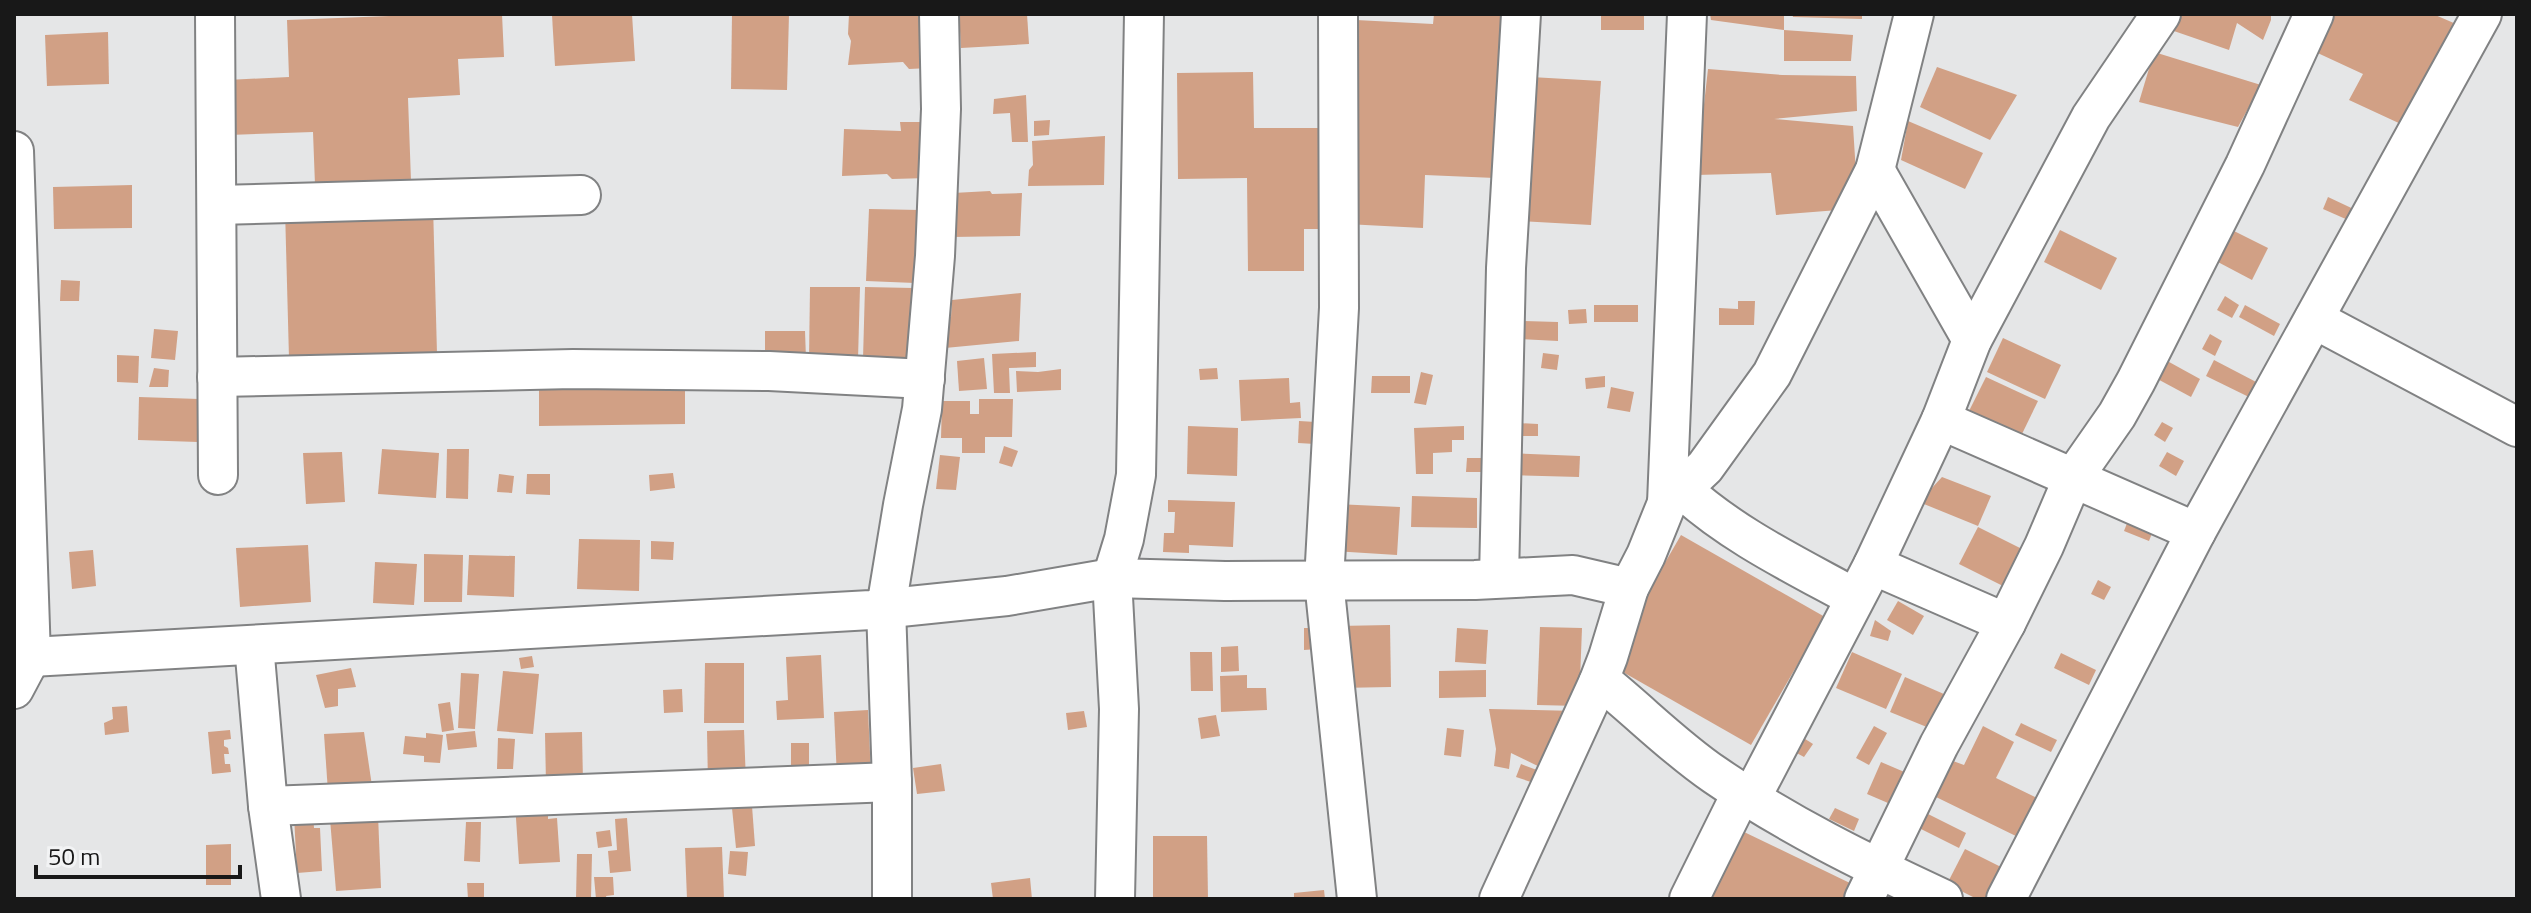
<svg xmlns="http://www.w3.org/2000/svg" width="2531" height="913" font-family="'Titillium Web',sans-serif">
<rect width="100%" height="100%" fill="#e5e6e7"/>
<g fill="#d1a085">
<polygon points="440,14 502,14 504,57 458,59 460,95 408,98 411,181 315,185 313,132 229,135 227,80 289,77 287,20"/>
<polygon points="632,14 635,61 555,66 552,15"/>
<polygon points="732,14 789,14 787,90 731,89"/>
<polygon points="849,14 931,14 930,68 909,69 903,62 848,65 851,41 848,34"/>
<polygon points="959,14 1027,14 1029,44 961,48"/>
<polygon points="1434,14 1504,14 1495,178 1425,175 1423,228 1346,224 1356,20 1433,24"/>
<rect x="1601" y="14" width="43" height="16"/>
<polygon points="1710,14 1784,14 1784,30 1711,20"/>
<polygon points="1792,14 1862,14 1862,19 1793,17"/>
<polygon points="2180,14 2271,14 2271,20 2263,40 2237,23 2229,50 2171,30"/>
<polygon points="2332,14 2433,14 2456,24 2403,125 2349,100 2363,74 2309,49"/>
<polygon points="1784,30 1853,35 1851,61 1784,61"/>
<polygon points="108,32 109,84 47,86 45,35"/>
<polygon points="2154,52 2261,85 2238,127 2139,102"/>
<polygon points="1937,67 2017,95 1990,140 1920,107"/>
<polygon points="1708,69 1782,75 1856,76 1857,111 1774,119 1853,126 1856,173 1851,209 1776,215 1771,173 1696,175"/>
<polygon points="1253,72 1254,128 1326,128 1327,229 1304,229 1304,271 1248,271 1247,178 1178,179 1177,73"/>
<polygon points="1531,77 1601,81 1591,225 1521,221"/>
<polygon points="1026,95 1028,142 1012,142 1010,113 993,114 994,99"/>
<polygon points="1050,120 1049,135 1034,136 1034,121"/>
<polygon points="1908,121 1983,153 1965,189 1901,160"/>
<polygon points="900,122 926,122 928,178 892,179 887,174 842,176 844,129 901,131"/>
<polygon points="1105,136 1104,185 1028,186 1029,170 1033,165 1032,141"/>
<polygon points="132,185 132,228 54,229 53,187"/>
<polygon points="990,191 992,194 1022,193 1020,236 951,237 953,193"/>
<polygon points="2328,197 2362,213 2357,224 2323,209"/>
<polygon points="433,205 437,354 289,358 285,209"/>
<polygon points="869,209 920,210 915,283 866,281"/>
<polygon points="2060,230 2117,258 2101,290 2044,262"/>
<polygon points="2232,230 2268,248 2252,280 2216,261"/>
<polygon points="61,280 80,281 79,301 60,301"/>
<polygon points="810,287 860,287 858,359 809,360"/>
<polygon points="865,287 913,288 911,360 863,359"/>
<polygon points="1021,293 1019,341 945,348 944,317 951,317 952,300"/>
<polygon points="2225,296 2239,305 2232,318 2217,310"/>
<polygon points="1738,301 1755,301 1754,325 1719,325 1719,308 1738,309"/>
<rect x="1594" y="305" width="44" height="17"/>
<polygon points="2245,305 2280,324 2274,336 2239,317"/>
<polygon points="1586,309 1587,323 1569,324 1568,310"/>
<polygon points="1522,321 1558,322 1558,341 1521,339"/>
<polygon points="154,329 178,331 175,360 151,358"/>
<polygon points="765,331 805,331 806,359 765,359"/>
<polygon points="2210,334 2222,341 2215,356 2202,349"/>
<polygon points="2003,338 2061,365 2045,399 1987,372"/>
<polygon points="1036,352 1036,367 1009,368 1010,393 994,393 992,354"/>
<polygon points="1543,353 1559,355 1557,370 1541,368"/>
<polygon points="117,355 139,356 138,383 117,382"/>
<polygon points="2160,357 2200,379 2191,397 2150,375"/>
<polygon points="984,358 987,389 959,391 957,361"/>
<polygon points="2214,360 2260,384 2253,399 2206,376"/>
<polygon points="154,368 169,370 168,387 149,387"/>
<polygon points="1217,368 1218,379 1200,380 1199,369"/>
<polygon points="1061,369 1061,390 1017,392 1016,371 1038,372"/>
<polygon points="1421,372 1433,375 1426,405 1414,403"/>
<polygon points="685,376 685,424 539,426 539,377"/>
<polygon points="1372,376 1410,376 1410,393 1371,393"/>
<polygon points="1605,376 1605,387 1586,389 1585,378"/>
<polygon points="1986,377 2038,401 2021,436 1969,411"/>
<polygon points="1289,378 1290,403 1300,402 1301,418 1241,421 1239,380"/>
<polygon points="1611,387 1634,392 1630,412 1607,408"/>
<polygon points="139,397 199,399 198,442 138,440"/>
<polygon points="979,399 1013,399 1012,437 985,437 985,453 962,453 962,438 941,438 942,401 970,401 970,414 979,414"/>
<polygon points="1299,421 1316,422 1315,444 1298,443"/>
<polygon points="2162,422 2173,428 2165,442 2154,435"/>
<polygon points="1517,423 1538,424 1538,436 1517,436"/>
<polygon points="1188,426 1238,428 1237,476 1187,474"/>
<polygon points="1464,426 1464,440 1452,440 1452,452 1433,453 1433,474 1416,474 1414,428"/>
<polygon points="1004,446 1018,451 1012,467 999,463"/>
<polygon points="382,449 439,453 436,498 378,494"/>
<polygon points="447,449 469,449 468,499 446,498"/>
<polygon points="342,452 345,502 306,504 303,453"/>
<polygon points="2167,452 2184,461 2176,476 2159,466"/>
<polygon points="1508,453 1580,456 1579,477 1507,475"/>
<polygon points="940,455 960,457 956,490 936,489"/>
<polygon points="1467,458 1483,458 1483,472 1466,472"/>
<polygon points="673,473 675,488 650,491 649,475"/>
<polygon points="499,474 514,476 512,493 497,492"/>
<polygon points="527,474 550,474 550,495 526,494"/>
<polygon points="1942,477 1991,496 1978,526 1919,502"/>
<polygon points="1412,496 1477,498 1477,528 1411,527"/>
<polygon points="1168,500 1235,502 1233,547 1189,545 1189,553 1163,552 1164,533 1174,533 1175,512 1168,512"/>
<polygon points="1336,504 1400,507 1397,555 1333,551"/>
<polygon points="2131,513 2156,523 2149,541 2124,531"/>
<polygon points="1978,527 2032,554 2013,591 1959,564"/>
<polygon points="1681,535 1825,617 1751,745 1607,663"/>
<polygon points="579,539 640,540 639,591 577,589"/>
<polygon points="651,541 674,542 673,560 651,559"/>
<polygon points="308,545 311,602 240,607 236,548"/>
<polygon points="93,550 96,586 72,589 69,552"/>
<polygon points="424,554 463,555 462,602 424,602"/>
<polygon points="469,555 515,556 514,597 467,595"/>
<polygon points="375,562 417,564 414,605 373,603"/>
<polygon points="2098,580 2111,587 2104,600 2091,594"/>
<polygon points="1898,601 1924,616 1913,635 1887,620"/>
<polygon points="1875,620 1891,631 1888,641 1870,636"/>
<polygon points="1390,625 1391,687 1339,688 1338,626"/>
<polygon points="1540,627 1582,628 1579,706 1537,705"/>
<polygon points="1304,628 1318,628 1318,649 1304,650"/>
<polygon points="1457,628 1488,630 1486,664 1455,662"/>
<polygon points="1238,646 1239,671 1221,672 1221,647"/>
<polygon points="1190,652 1212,652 1213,691 1191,691"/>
<polygon points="1852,652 1902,674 1886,709 1836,688"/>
<polygon points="2061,653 2096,670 2089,685 2054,668"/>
<polygon points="821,655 824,718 777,720 776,701 788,700 786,657"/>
<polygon points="532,656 534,667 521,669 519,658"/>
<polygon points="705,663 744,663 744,723 704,723"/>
<polygon points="351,668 356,687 338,689 338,706 325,708 316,675"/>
<polygon points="1486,670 1486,697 1439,698 1439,671"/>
<polygon points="503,671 539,674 533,734 497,731"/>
<polygon points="461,673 479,674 475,729 458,728"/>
<polygon points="1247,675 1247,688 1266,688 1267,710 1221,712 1220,676"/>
<polygon points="1905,677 1953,698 1939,732 1890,712"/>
<polygon points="682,689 683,712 664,713 663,690"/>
<polygon points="450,702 454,730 442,732 438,704"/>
<polygon points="127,706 129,732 105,735 104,723 113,719 112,707"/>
<polygon points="1489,709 1577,711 1546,770 1511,753 1509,769 1494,766 1496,749"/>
<polygon points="868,710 871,776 837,778 834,712"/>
<polygon points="1084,711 1087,727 1068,730 1066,713"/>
<polygon points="1216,715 1220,736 1201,739 1198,718"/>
<polygon points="2021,723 2057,740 2051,752 2015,735"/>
<polygon points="1874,726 1887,733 1869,765 1856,758"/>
<polygon points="1983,726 2014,742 1996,778 2041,800 2022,839 1936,797 1953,761 1964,765"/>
<polygon points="1447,728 1464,730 1461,757 1444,755"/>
<polygon points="230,730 231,739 224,740 224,746 228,748 229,754 224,754 225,764 230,764 231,772 212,774 208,732"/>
<polygon points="744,730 746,783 708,784 707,731"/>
<polygon points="475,731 477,747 448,750 446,734"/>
<polygon points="364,732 372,786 328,792 324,734"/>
<polygon points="582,732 583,783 546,784 545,733"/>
<polygon points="426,733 443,735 440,763 424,762 424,756 403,754 405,736 426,738"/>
<polygon points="1802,737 1813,744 1804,757 1793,751"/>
<polygon points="498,738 515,739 513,769 497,769"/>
<polygon points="791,743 809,743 809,785 791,784"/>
<polygon points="1881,762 1909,774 1895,806 1867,794"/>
<polygon points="941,764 945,791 917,794 913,768"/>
<polygon points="1521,764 1545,773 1540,785 1516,777"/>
<polygon points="515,803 548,814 548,819 557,818 560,862 519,864"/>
<polygon points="752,806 755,846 736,848 732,808"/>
<polygon points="1835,808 1859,819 1854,831 1829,819"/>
<polygon points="1926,813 1966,833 1959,848 1919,828"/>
<polygon points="313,815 314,828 320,828 322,871 297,873 294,816"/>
<polygon points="378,815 381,888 336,891 330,819"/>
<polygon points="627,818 631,871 610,873 608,851 617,850 615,819"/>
<polygon points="466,822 481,822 480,862 464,861"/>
<polygon points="610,830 612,846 598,848 596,832"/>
<polygon points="1742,831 1854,885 1848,899 1709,899"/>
<polygon points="1153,836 1207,836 1208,899 1153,899"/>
<polygon points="231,844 231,885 206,885 206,845"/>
<polygon points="722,847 724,899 687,899 685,848"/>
<polygon points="1965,849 2003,868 1988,899 1977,899 1947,884"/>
<polygon points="730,851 748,852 746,876 728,874"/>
<polygon points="577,854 592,854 591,899 576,899"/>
<polygon points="594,877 613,877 614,895 606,896 607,899 596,899"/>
<polygon points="1030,878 1032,899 993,899 991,883"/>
<polygon points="467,883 484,883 484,899 468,899"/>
<polygon points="1324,890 1325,899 1294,899 1294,893"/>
</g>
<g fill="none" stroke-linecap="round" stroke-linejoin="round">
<g stroke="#818283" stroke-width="42">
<g id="minor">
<polyline points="215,14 218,475"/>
<polyline points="1338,14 1339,308 1324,581 1357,899"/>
<polyline points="14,151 31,657 14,689"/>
<polyline points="1875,170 1972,340"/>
<polyline points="217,205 581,195"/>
<polyline points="2314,319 2517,427"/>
<polyline points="217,377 573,369 769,371 925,379"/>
<polyline points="1941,420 2196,532"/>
<path d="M1682 489C1732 535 1795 565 1855 598"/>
<polyline points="1667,503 1687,14"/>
<polyline points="1873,565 2006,623"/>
<polyline points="1499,578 1506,268 1521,14"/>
<polyline points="1629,588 1646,555 1667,503 1705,467 1772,374 1875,170 1914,14"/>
<polyline points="254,645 268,806 281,899"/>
<path d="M31 657 871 610 1007 596 1112 578 1225 581 1475 580 1573 575 1629 588 1608 657 1598 683 1610 688C1645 717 1678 750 1715 775 1786 824 1865 863 1943 899"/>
<polyline points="1751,798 1873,565 1941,420 1972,340 2091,117 2161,14"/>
<polyline points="268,806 892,782"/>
<polyline points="892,899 892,782 886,608 903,505 922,409 935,256 941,109 939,14"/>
<polyline points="1115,899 1119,709 1112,578 1124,539 1136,475 1144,14"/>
<polyline points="1499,899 1598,683"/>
<polyline points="1689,899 1742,792"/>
<polyline points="1864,899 1939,745 2006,623 2044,546 2073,478 2117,415 2136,381 2245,165 2314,14"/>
<polyline points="2006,899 2196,532 2482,14"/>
</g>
</g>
<use href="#minor" stroke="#fff" stroke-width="38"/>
</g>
<rect width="2531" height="913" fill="none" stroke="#181818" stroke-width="32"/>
<path d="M36 865v12h204v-12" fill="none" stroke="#181818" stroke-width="4"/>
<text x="48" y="865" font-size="24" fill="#181818" stroke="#f2f3f4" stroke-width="6" paint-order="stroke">50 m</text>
</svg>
